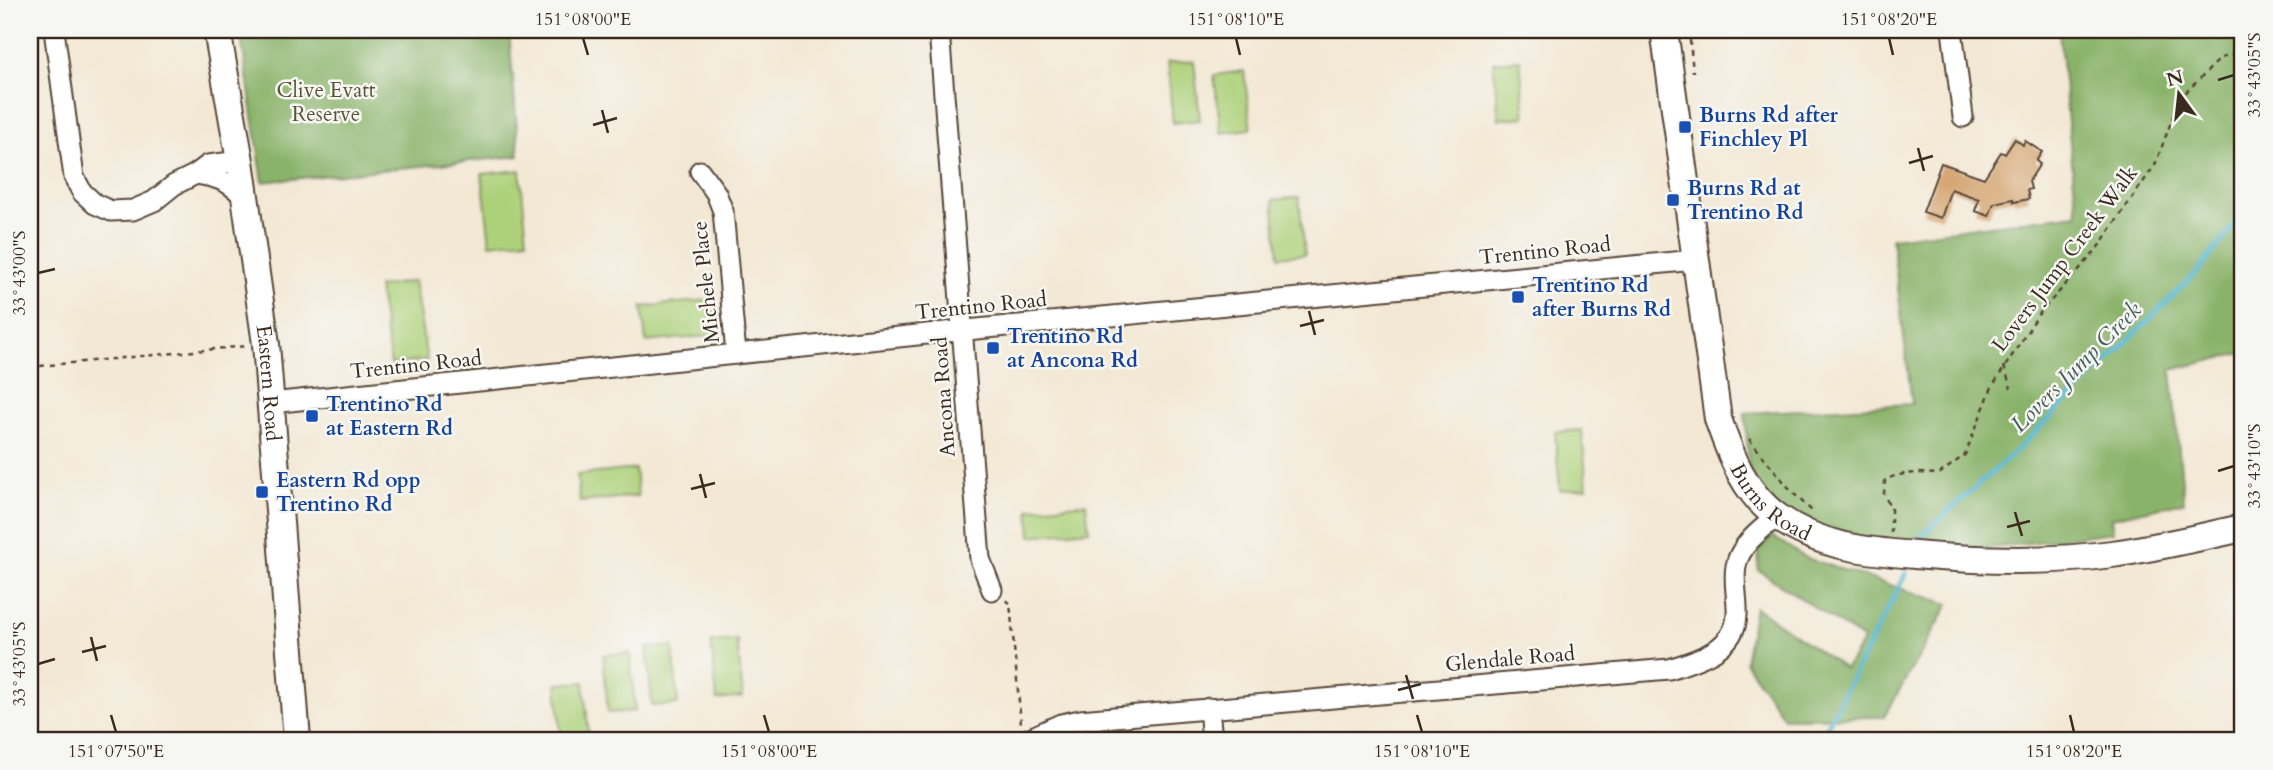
<svg xmlns="http://www.w3.org/2000/svg" width="2273" height="770" font-family="Cardo,serif">
<rect width="100%" height="100%" fill="#f6f6f2"/>
<filter id="ink" filterUnits="userSpaceOnUse"><feTurbulence type="fractalNoise" baseFrequency=".0143" numOctaves="2"/><feDisplacementMap in="SourceGraphic" scale="14" xChannelSelector="R" yChannelSelector="G"/><feConvolveMatrix kernelMatrix="1 2 1 2 8 2 1 2 1" color-interpolation-filters="sRGB"/></filter>
<filter id="wash" filterUnits="userSpaceOnUse"><feTurbulence type="fractalNoise" baseFrequency=".00686" numOctaves="4" result="noise"/><feDisplacementMap in="SourceGraphic" scale="28" xChannelSelector="R" yChannelSelector="G"/><feGaussianBlur stdDeviation="1.57" result="paint"/><feColorMatrix in="noise" values="0 0 0 0 0 0 0 0 0 0 0 0 0 0 0 0 0 1.4 0 .05"/><feComposite in="paint" operator="in"/></filter>
<g filter="url(#wash)">
<rect width="100%" height="100%" fill="#f3e8d4"/>
<g fill="#add17a" stroke="#747e4c" stroke-width="2">
<polygon points="1520,60 1525,117 1499,119 1493,62"/>
<polygon points="1194,61 1200,120 1173,123 1167,63"/>
<polygon points="1244,71 1251,129 1221,133 1214,75"/>
<polygon points="520,170 527,240 490,244 482,174"/>
<polygon points="1299,197 1305,254 1279,257 1273,200"/>
<polygon points="414,281 427,360 391,365 378,287"/>
<polygon points="714,299 717,335 646,342 642,307"/>
<polygon points="1582,430 1587,488 1560,490 1555,432"/>
<polygon points="635,469 638,496 580,502 577,475"/>
<polygon points="1086,503 1089,530 1031,536 1029,509"/>
<polygon points="737,640 743,697 717,700 711,642"/>
<polygon points="673,646 678,704 652,706 647,648"/>
<polygon points="630,653 635,711 608,713 603,655"/>
<polygon points="584,682 589,740 561,740 557,684"/>
</g>
<g fill="#8ab36a" stroke="#626e44" stroke-width="2">
<polygon points="240,30 509,30 519,156 263,182"/>
<polygon points="2059,30 2243,30 2243,353 2171,370 2184,502 2111,518 2113,532 1966,551 1845,540 1771,506 1749,470 1745,413 1912,404 1892,238 2077,214"/>
<polygon points="1772,536 1806,558 1949,604 1884,717 1784,718 1745,662 1755,607 1845,669 1864,640 1758,570 1759,551"/>
</g>
<g fill="none" stroke-linecap="round" stroke-linejoin="round">
<g stroke="#53b6d1" stroke-width="5">
<polyline points="1922,535 2016,451 2200,269 2243,214"/>
<polyline points="1820,740 1906,573"/>
</g>
</g>
<g id="blocks">
<polygon fill="#d3a16a" points="2015,139 2023,145 2025,141 2042,152 2036,161 2040,164 2029,181 2031,189 2027,190 2029,199 2014,202 2013,199 1994,203 1989,216 1975,211 1979,199 1951,189 1941,218 1923,212 1941,163 1984,178 2001,152 2005,154"/>
</g>
</g>
<g filter="url(#ink)">
<use href="#blocks" fill-opacity="0" stroke="#574639" stroke-width="2"/>
<g fill="none" stroke-linecap="round" stroke-linejoin="round">
<g stroke="#574639" stroke-width="23">
<g id="street">
<polyline points="54,30 74,177 82,192 95,204 111,211 133,210 154,201 174,185 196,174 208,165 240,161"/>
<polyline points="939,30 980,559 992,590"/>
<polyline points="1952,30 1963,117"/>
<polyline points="700,171 716,193 723,211 736,354"/>
<path d="M196 174C220 178 229 181 246 199"/>
<polyline points="271,403 946,332 1695,260"/>
<polyline points="1209,708 1212,740"/>
<path d="M1026 740 1061 724 1080 720 1669 669C1697 660 1735 650 1737 615 1738 599 1733 582 1736 566 1740 544 1761 530 1777 516"/>
</g>
</g>
<g stroke="#574639" stroke-width="30">
<g id="secondary">
<path id="s1" d="M217 30 240 161 266 344 297 740"/>
<path id="s2" d="M1664 30 1718 419C1731 456 1745 494 1778 517 1820 547 1866 551 1915 555 1981 561 2047 563 2112 554 2156 548 2200 537 2243 528"/>
</g>
</g>
<g stroke="#574639" stroke-width="2.5" stroke-dasharray="5 5" stroke-linecap="butt">
<polyline points="1689,30 1693,72"/>
<polyline points="2004,366 2011,388"/>
<polyline points="30,367 246,346"/>
<polyline points="1749,439 1793,493 1812,511"/>
<path d="M1891 533V509L1884 494 1885 480C1903 471 1920 473 1939 474L1965 455 1992 387 2038 315 2094 253 2155 165 2180 98 2221 58 2243 52"/>
<polyline points="1006,600 1010,603 1021,724"/>
<polyline points="1230,734 1237,727"/>
</g>
<use href="#street" stroke="#fff" stroke-width="19"/>
<use href="#secondary" stroke="#fff" stroke-width="26"/>
</g>
</g>
<path fill="none" stroke="#3b2a1e" stroke-width="2.5" d="M583 38 588 55M1236 38 1240 55M1889 38 1893 55M2218 80 2234 75M602 110 608 133M593 125 617 118M1918 148 1924 171M1909 163 1933 156M38 273 55 269M1309 311 1315 335M1300 326 1324 320M2218 471 2234 466M700 474 706 498M691 489 715 483M2015 512 2022 536M2007 527 2030 521M91 637 97 661M82 652 106 646M38 664 55 659M1406 675 1413 699M1398 690 1421 684M111 715 116 732M764 715 769 732M1417 715 1422 732M2070 715 2074 732"/>
<g fill="#1a4fb4" stroke="#f6f6f2" stroke-width="2.5">
<rect x="1678" y="120" width="14" height="14" rx="3.5"/>
<rect x="1666" y="193" width="14" height="14" rx="3.5"/>
<rect x="1511" y="290" width="14" height="14" rx="3.5"/>
<rect x="986" y="341" width="14" height="14" rx="3.5"/>
<rect x="305" y="409" width="14" height="14" rx="3.5"/>
<rect x="255" y="485" width="14" height="14" rx="3.5"/>
</g>
<g text-anchor="middle" dominant-baseline="central" stroke-width="5" stroke-linejoin="round" paint-order="stroke">
<g font-size="21" fill="#585435" stroke="#f6f6f2">
<text x="326" y="90">Clive Evatt<tspan x="326" dy="24">Reserve</tspan></text>
</g>
<g font-size="21" font-weight="bold" fill="#164399" stroke="#f6f6f2" text-anchor="start">
<text x="1699" y="115">Burns Rd after<tspan x="1699" dy="24">Finchley Pl</tspan></text>
<text x="1687" y="188">Burns Rd at<tspan x="1687" dy="24">Trentino Rd</tspan></text>
<text x="1532" y="285">Trentino Rd<tspan x="1532" dy="24">after Burns Rd</tspan></text>
<text x="1007" y="336">Trentino Rd<tspan x="1007" dy="24">at Ancona Rd</tspan></text>
<text x="326" y="404">Trentino Rd<tspan x="326" dy="24">at Eastern Rd</tspan></text>
<text x="276" y="480">Eastern Rd opp<tspan x="276" dy="24">Trentino Rd</tspan></text>
</g>
<g font-size="21" fill="#3b2a1e" stroke="#f6f6f2">
<text transform="translate(1545 251) rotate(-6)">Trentino Road</text>
<text transform="translate(2065 259) rotate(-53)">Lovers Jump Creek Walk</text>
<text transform="translate(706 282) rotate(-96)">Michele Place</text>
<text transform="translate(981 306) rotate(-6)">Trentino Road</text>
<text transform="translate(416 365) rotate(-6)">Trentino Road</text>
<text stroke="none"><textPath href="#s1" startOffset="357">Eastern Road</textPath></text>
<text transform="translate(944 397) rotate(-94)">Ancona Road</text>
<text stroke="none"><textPath href="#s2" startOffset="494">Burns Road</textPath></text>
<text transform="translate(1510 659) rotate(-5)">Glendale Road</text>
</g>
<g font-size="23" font-style="italic" fill="#435b5d" stroke="#f6f6f2">
<text transform="translate(2076 367) rotate(-45)">Lovers Jump Creek</text>
</g>
</g>
<rect width="2273" height="770" fill="none" stroke="#f6f6f2" stroke-width="77"/>
<g transform="translate(2179 94) rotate(345)" stroke="#f6f6f2" stroke-width="5" paint-order="stroke">
<path d="M0-5L12 26L0 18L-12 26Z" fill="#3b2a1e"/>
<text y="-10" font-size="19" font-weight="bold" text-anchor="middle" fill="#3b2a1e">N</text>
</g>
<rect x="38" y="38" width="2196" height="694" fill="none" stroke="#3b2a1e" stroke-width="2.5"/>
<g font-size="18" text-anchor="middle" fill="#3b2a1e">
<text x="583" y="25">151°08'00"E</text>
<text x="1236" y="25">151°08'10"E</text>
<text x="1889" y="25">151°08'20"E</text>
<text transform="translate(2254 75) rotate(-90)" y="6">33°43'05"S</text>
<text transform="translate(19 273) rotate(-90)" y="6">33°43'00"S</text>
<text transform="translate(2254 466) rotate(-90)" y="6">33°43'10"S</text>
<text transform="translate(19 664) rotate(-90)" y="6">33°43'05"S</text>
<text x="116" y="757">151°07'50"E</text>
<text x="769" y="757">151°08'00"E</text>
<text x="1422" y="757">151°08'10"E</text>
<text x="2074" y="757">151°08'20"E</text>
</g>
</svg>
